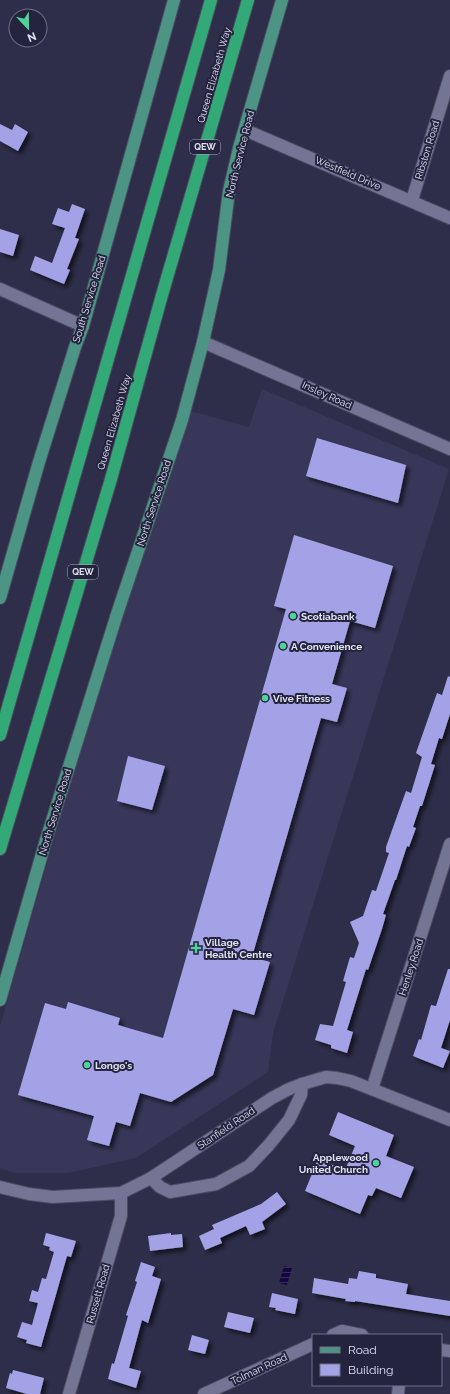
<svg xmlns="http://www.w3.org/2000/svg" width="450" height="1394" font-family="Raleway,sans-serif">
<defs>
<pattern id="water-rules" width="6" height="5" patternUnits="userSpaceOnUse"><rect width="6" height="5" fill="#15073f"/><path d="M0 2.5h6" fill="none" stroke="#372b5b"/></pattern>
<filter id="shadow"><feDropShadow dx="3.5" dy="3.5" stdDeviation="2" flood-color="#0009"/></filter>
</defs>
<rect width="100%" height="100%" fill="#2f2e4a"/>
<polygon fill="#38375a" points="262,389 449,469 273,1033 268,1072 136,1158 68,1173 15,1173 0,1168 0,1026 179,408 249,427"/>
<polygon fill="url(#water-rules)" points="284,1266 292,1268 287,1285 279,1283"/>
<g fill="#a3a2e6" filter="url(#shadow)">
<polygon points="0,124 12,130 15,124 28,132 18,151 0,141"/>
<polygon points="72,204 85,209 75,238 79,239 67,269 70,270 64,284 30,270 35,256 52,263 65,228 52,224 58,208 69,212"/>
<polygon points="0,229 19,235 13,256 0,252"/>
<polygon points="317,438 406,465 398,503 306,476"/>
<polygon points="294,535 393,566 375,628 350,621 332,684 347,688 337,722 321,718 252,957 270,962 254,1015 233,1009 213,1075 171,1102 140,1093 130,1126 116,1122 109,1146 87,1140 94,1116 18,1095 45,1003 66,1009 68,1002 120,1018 118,1025 163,1038 286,609 274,606"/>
<polygon points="448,676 450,677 450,714 442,739 439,738 431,764 435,765 422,806 420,806 413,827 416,828 409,847 407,846 396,880 395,880 383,914 386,915 382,929 368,970 366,969 347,1030 353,1032 347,1053 331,1048 331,1045 315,1040 320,1024 333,1026 346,982 343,981 350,957 354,958 359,943 350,922 363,916 372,890 376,891 389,853 386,852 386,847 406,791 411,793 422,757 416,753 437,693 442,695"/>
<polygon points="128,756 165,766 152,810 117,801"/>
<polygon points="448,969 450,969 450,1020 441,1048 450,1051 443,1068 413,1056 419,1039 421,1040 431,1005 436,1006"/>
<polygon points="338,1112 394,1135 386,1156 414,1167 401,1198 376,1188 372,1196 368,1195 360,1214 305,1191 318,1159 345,1170 355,1146 329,1135"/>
<polygon points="277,1192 286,1204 262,1222 265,1229 250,1235 246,1226 220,1238 222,1243 205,1250 199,1236 214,1229 212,1225 261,1204"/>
<polygon points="46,1233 76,1241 71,1257 67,1256 41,1347 26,1343 27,1340 17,1337 22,1322 32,1325 38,1303 29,1301 32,1290 38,1292 42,1278 46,1279 54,1252 49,1250 50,1247 43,1245"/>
<polygon points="171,1233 171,1235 182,1234 183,1247 150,1251 148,1236"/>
<polygon points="141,1262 155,1267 152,1276 161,1279 148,1323 142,1320 129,1368 141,1371 136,1388 108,1379 112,1363 114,1364 128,1316 126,1315 137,1282 135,1281"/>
<polygon points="359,1271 376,1274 376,1278 408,1284 406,1294 450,1301 450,1316 355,1301 355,1302 345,1301 346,1299 312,1293 314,1278 348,1284 349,1278 357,1279"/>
<polygon points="272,1293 298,1299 295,1314 275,1310 276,1308 269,1307"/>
<polygon points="228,1312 254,1318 250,1333 224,1327"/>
<polygon points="192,1335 209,1340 205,1354 188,1350"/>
<polygon points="13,1370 44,1378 40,1394 27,1394 6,1388 10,1373 12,1374"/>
</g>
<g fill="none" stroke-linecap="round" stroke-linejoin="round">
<g stroke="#4b4b62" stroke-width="14">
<g id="minor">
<polyline points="245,130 450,218"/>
<polyline points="412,200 450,76"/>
<polyline points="0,289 83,326"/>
<polyline points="203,342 450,449"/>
<polyline points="372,1089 450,844"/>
<polyline points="151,1178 160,1187 170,1192 216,1184 249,1166 268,1146 289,1120 301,1095 302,1084"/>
<polyline points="0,1187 29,1194 53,1197 121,1193 151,1178 272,1098 289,1089 302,1084 326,1077 337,1078 351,1081 450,1120"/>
<polyline points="333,1335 342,1331 362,1335"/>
<polyline points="441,1350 450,1351"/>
<polyline points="69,1394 121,1216 121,1193"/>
<polyline points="204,1394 313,1344"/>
<polyline points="398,1394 399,1385"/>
</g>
</g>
<g stroke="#4b4b62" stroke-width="14">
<g id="major">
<polyline points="0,598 39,462 75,347 83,326 174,0"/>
<polyline points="0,1000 46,840 117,614 182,420 203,342 219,270 229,191 239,148 282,0"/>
</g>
</g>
<g stroke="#4b4b62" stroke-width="14">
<g id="highway">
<polyline points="0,735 211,0"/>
<polyline points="0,849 111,479 162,295 248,0"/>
</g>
</g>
<use href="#minor" stroke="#747495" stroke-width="12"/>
<use href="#major" stroke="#4c9483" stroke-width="12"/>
<use href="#highway" stroke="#32a977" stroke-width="12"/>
</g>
<g fill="#4fd399" stroke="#25243f" stroke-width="1.5">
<circle cx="293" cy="616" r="4"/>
<circle cx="283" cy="646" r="4"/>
<circle cx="265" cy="698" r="4"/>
<path d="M194 942h4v4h4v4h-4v4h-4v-4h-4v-4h4z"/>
<circle cx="87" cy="1065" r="4"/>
<circle cx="376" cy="1163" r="4"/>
</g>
<g text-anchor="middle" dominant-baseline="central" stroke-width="4" stroke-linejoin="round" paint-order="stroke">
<g fill="#25243f" stroke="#a8a8bd" stroke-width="1">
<rect x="190" y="140" width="30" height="14" rx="3"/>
<rect x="68" y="565" width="30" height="14" rx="3"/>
</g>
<g font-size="9" font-weight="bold" fill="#e0e1f3">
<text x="205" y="147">QEW</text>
<text x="83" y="572">QEW</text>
</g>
<g font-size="10" fill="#e0e1f3" stroke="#25243f">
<text transform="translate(214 75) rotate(-74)">Queen Elizabeth Way</text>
<text transform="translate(427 150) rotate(-73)">Ribston Road</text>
<text transform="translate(240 154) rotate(-76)">North Service Road</text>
<text transform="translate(348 173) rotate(23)">Westfield Drive</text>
<text transform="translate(89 299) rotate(-73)">South Service Road</text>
<text transform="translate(327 395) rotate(24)">Insley Road</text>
<text transform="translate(114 422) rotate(-74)">Queen Elizabeth Way</text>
<text transform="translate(154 503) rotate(-72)">North Service Road</text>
<text transform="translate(55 812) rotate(-73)">North Service Road</text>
<text transform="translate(411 967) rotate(-72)">Henley Road</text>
<text transform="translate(226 1128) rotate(-34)">Stanfield Road</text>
<text transform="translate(98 1294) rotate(-74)">Russett Road</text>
<text transform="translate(259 1369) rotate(-25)">Tolman Road</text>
</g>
<g font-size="10" font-weight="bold" fill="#e0e1f3" stroke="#25243f" text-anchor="start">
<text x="301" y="616">Scotiabank</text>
<text x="291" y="646">A Convenience</text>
<text x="273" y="698">Vive Fitness</text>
<text x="205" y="942">Village<tspan x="205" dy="12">Health Centre</tspan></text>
<text x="95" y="1065">Longo's</text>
<text x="368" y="1157" text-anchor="end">Applewood<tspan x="368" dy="12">United Church</tspan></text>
</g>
</g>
<rect x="312" y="1334" width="130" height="52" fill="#25243f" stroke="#707087"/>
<rect x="320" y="1347" width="20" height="6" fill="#4c9483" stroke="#707087"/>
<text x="348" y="1354" font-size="12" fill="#e0e1f3">Road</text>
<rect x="320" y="1364" width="20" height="12" fill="#a3a2e6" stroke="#707087"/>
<text x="348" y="1374" font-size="12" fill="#e0e1f3">Building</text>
<g transform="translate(28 28) rotate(158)"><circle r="19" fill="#25243f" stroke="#707087"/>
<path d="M0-3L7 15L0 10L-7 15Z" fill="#4fd399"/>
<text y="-6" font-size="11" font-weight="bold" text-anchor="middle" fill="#e0e1f3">N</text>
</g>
</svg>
